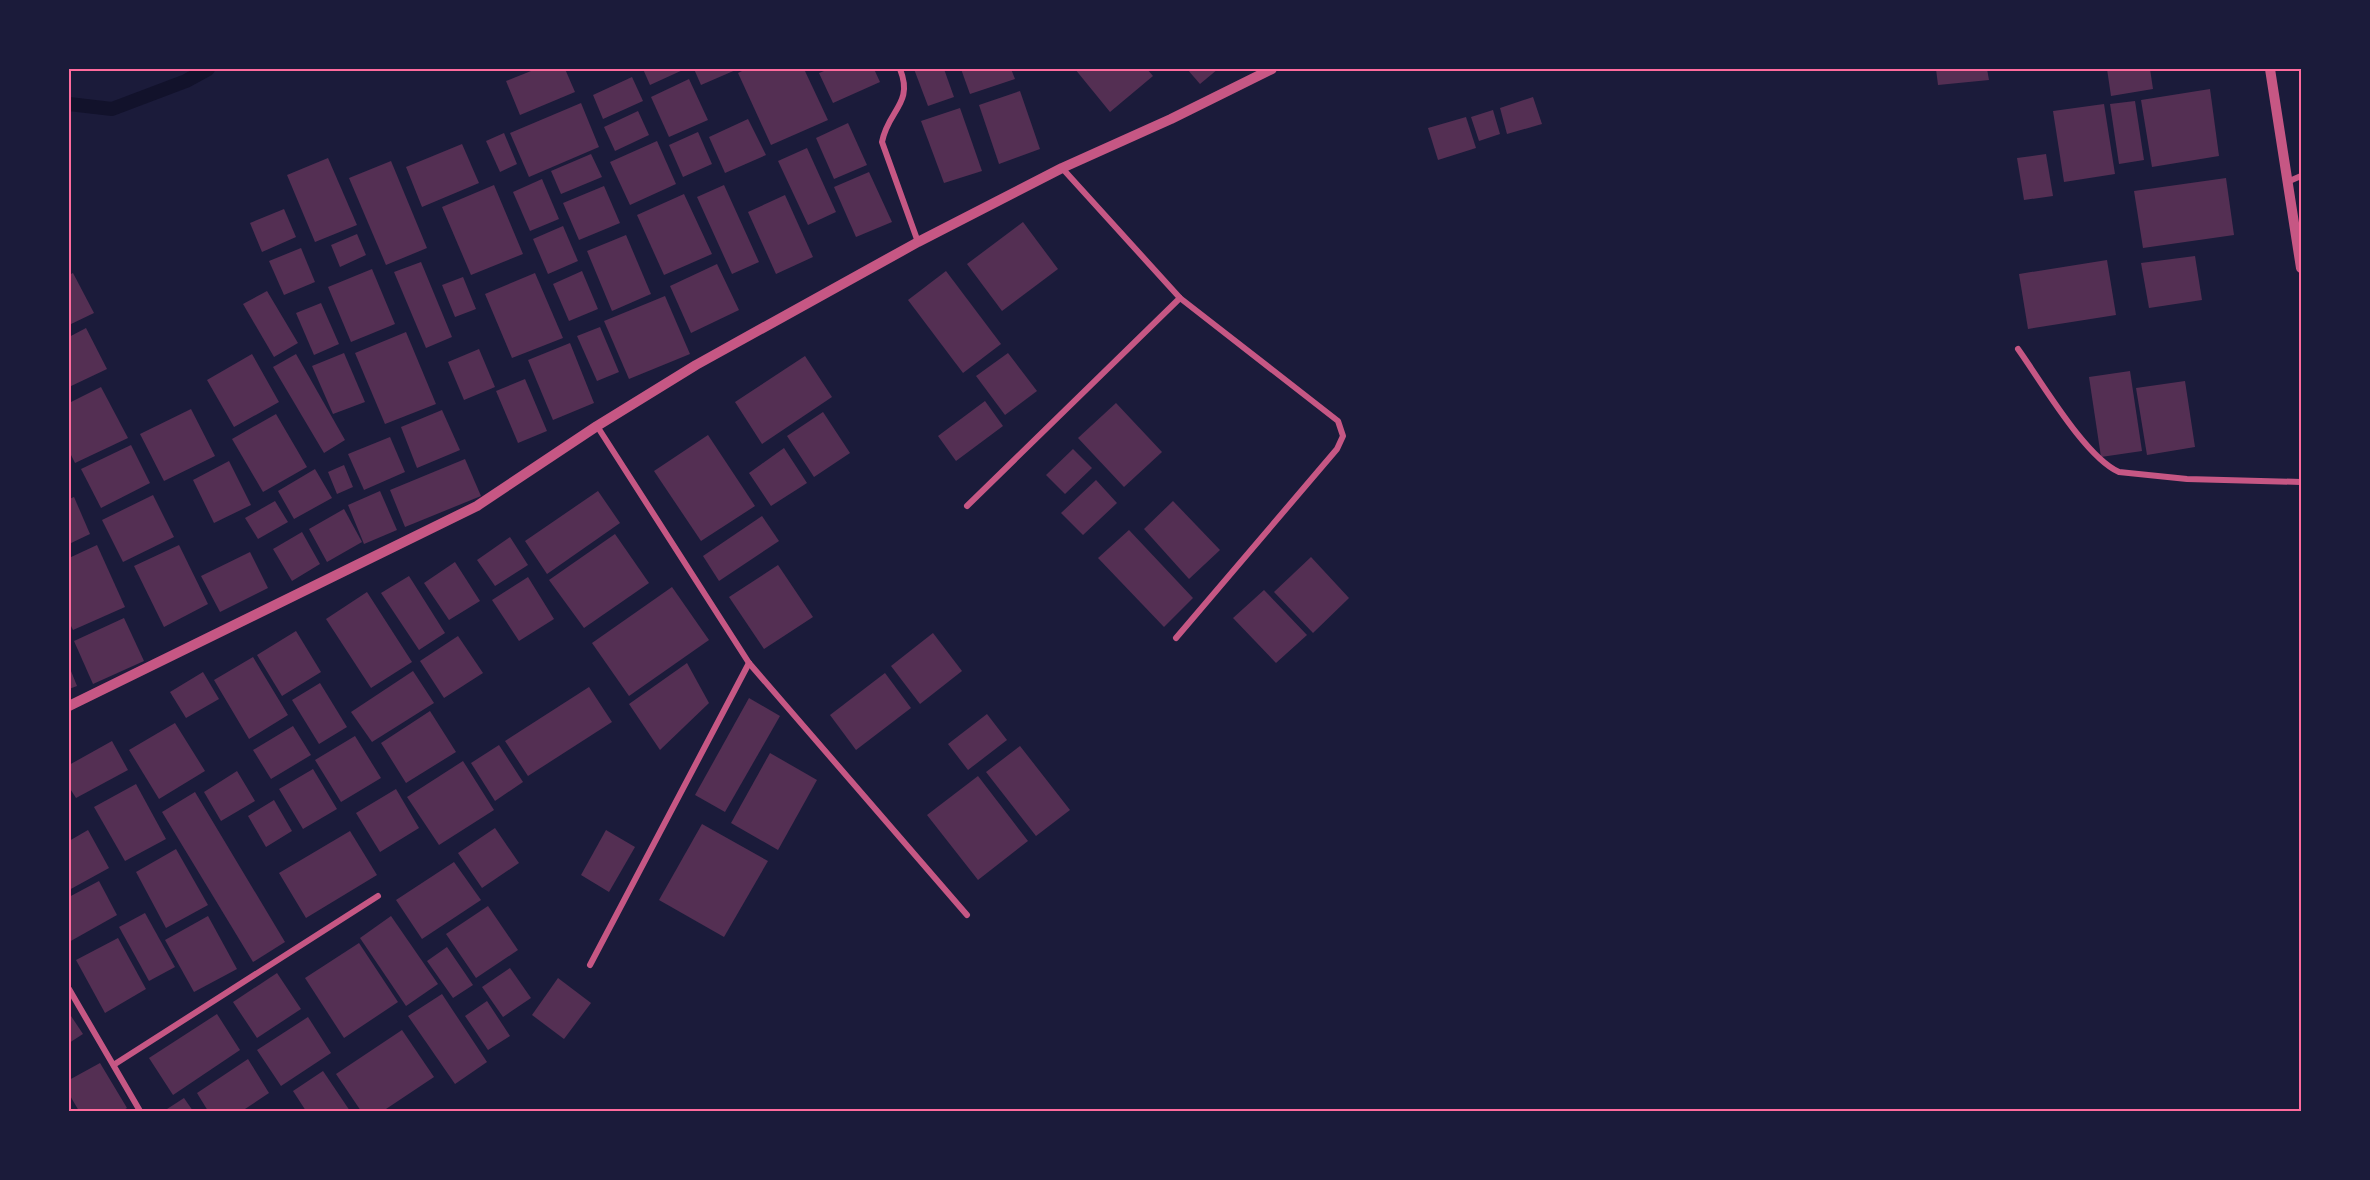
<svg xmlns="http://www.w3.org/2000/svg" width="2370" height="1180" font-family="'Times New Roman',serif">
<rect width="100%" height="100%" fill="#1b1b3a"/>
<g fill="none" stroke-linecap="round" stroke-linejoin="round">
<polyline stroke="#12122b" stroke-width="14" points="69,104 112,109 186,81 208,69"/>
</g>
<g fill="#542f53">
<polygon points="536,69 565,69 575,92 520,115 506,81"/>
<polygon points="643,69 685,69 650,85"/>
<polygon points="694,69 738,69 701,85"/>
<polygon points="746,69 804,69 828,120 771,145 738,73"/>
<polygon points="829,69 874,69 880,82 833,103 819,73"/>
<polygon points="914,69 944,69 954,97 928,106"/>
<polygon points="961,69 1011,69 1015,79 970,94"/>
<polygon points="1075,69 1147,69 1153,76 1110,112"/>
<polygon points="1187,69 1218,69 1200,84"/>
<polygon points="1936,69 1987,69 1989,80 1938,85"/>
<polygon points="2107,69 2150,69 2153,89 2111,96"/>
<polygon points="632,77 643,101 603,119 593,95"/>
<polygon points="689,79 708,120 669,137 651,97"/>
<polygon points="2210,89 2219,156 2152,167 2141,100"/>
<polygon points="1020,91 1040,149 999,164 979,105"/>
<polygon points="1533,97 1542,124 1507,134 1500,108"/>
<polygon points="2135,101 2144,160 2119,164 2110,104"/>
<polygon points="581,103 599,147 529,177 510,133"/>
<polygon points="2104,104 2115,174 2064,182 2053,111"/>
<polygon points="960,108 982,171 944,183 921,121"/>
<polygon points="1493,110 1500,134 1479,141 1471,117"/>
<polygon points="638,111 649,135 615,151 604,127"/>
<polygon points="1466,117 1476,148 1438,160 1428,128"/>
<polygon points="748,119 766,155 725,173 709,137"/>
<polygon points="848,123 867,165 834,179 816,138"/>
<polygon points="698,132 712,164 683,177 669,145"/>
<polygon points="504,133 517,164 500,172 486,141"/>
<polygon points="657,141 676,184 630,205 610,162"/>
<polygon points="462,144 479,183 422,207 406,167"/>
<polygon points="807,148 836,212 808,225 778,161"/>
<polygon points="591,154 602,177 561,194 551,171"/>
<polygon points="2046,154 2053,196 2024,200 2017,158"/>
<polygon points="328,158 357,225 315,242 287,175"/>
<polygon points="391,161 427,248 386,265 349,178"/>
<polygon points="869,172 892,222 856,237 834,187"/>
<polygon points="2226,178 2234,235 2143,248 2134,191"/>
<polygon points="542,179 559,219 530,231 513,192"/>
<polygon points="494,185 523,254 471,275 442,207"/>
<polygon points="724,185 759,262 732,274 697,197"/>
<polygon points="604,186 620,223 579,240 563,203"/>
<polygon points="684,194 712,254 664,275 637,215"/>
<polygon points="785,195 813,257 776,274 748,212"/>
<polygon points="284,209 296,237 262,252 250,223"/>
<polygon points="1023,222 1058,269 1002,311 967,264"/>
<polygon points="563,226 578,261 548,274 533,239"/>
<polygon points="357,234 366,255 340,267 331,245"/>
<polygon points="626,235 651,294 612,311 587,251"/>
<polygon points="301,248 315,282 284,295 269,261"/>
<polygon points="2195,256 2202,300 2149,308 2141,263"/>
<polygon points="2107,260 2116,315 2028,329 2019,274"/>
<polygon points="421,262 452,337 426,348 394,272"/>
<polygon points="717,264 739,310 691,333 670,286"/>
<polygon points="372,269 395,324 351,342 328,287"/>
<polygon points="582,271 598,309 569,321 553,284"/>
<polygon points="946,271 1001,344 963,373 908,300"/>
<polygon points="73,273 94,313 69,325 69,275"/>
<polygon points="535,273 563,338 512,358 485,294"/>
<polygon points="463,277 476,309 455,317 442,285"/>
<polygon points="267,291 298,343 274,357 243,304"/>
<polygon points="665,296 690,354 629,379 604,321"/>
<polygon points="321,303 339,344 314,355 296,313"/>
<polygon points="600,327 619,372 597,381 577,336"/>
<polygon points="86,328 107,369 69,387 69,337"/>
<polygon points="406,332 436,404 385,424 355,353"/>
<polygon points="570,343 594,403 553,420 528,360"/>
<polygon points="479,349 495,387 464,400 448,362"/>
<polygon points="344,353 365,402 333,414 312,366"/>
<polygon points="1008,353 1037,391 1005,415 976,376"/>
<polygon points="252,354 279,402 234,427 207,380"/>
<polygon points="296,354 345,440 324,453 273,367"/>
<polygon points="805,356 832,397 762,444 735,402"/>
<polygon points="2130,371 2142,451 2101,457 2089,377"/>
<polygon points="525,379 547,431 518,443 496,391"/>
<polygon points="2185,381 2195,447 2147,455 2136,388"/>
<polygon points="101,387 128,438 75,463 69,451 69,403"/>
<polygon points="985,401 1003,426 956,461 938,436"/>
<polygon points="1116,403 1162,452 1124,487 1078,438"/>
<polygon points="191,409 215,456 164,481 140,434"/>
<polygon points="442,410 460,450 417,468 401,427"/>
<polygon points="823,412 850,453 814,477 787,436"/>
<polygon points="276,414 307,467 263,492 232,439"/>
<polygon points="708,435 755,506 701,541 654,471"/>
<polygon points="390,437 405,472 364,490 348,454"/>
<polygon points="131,445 150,483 101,508 81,469"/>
<polygon points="784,448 807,483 771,506 749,473"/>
<polygon points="1073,449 1092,468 1065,494 1046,475"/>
<polygon points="465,459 481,496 405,527 390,490"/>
<polygon points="229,461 251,505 214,523 193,480"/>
<polygon points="344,465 353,487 337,494 328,472"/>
<polygon points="315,469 332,498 294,519 278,491"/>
<polygon points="1096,480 1117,503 1083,535 1061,513"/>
<polygon points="380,491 397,530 364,544 348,505"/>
<polygon points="598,491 620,523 547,574 525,541"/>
<polygon points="153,495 174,537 123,562 102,520"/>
<polygon points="74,497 90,534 69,544 69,499"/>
<polygon points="275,501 288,522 258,539 245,518"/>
<polygon points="1173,501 1220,550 1189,579 1144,529"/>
<polygon points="344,509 362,542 327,562 309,529"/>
<polygon points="762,516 779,541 719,581 703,556"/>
<polygon points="1129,530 1193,598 1164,627 1098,558"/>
<polygon points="302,532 320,564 292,581 273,549"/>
<polygon points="615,534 649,583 584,628 549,580"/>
<polygon points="510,537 528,565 495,586 477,560"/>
<polygon points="97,545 125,607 73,630 69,622 69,558"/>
<polygon points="179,545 208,604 164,627 134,566"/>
<polygon points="250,552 268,588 220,612 201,576"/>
<polygon points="1311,557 1349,598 1313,633 1274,592"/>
<polygon points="455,562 480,601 449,620 424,583"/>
<polygon points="778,565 813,617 764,649 729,597"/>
<polygon points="409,576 445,633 419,650 381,593"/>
<polygon points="528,577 554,619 519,641 492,600"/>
<polygon points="672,587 709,640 629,696 592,643"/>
<polygon points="1264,590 1307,635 1276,663 1233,618"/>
<polygon points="367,592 412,662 371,688 326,619"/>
<polygon points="124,618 144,661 93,684 74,641"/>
<polygon points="296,631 321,672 282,696 257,655"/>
<polygon points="933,633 962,671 920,704 891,666"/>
<polygon points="458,636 483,673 444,698 420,661"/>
<polygon points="253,657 288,715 249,739 214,680"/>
<polygon points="687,663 709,703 660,750 629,704"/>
<polygon points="69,666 77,686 69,689"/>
<polygon points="413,671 434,703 372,742 351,712"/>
<polygon points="203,672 219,699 186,718 170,692"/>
<polygon points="885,673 911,708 856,750 830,715"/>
<polygon points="320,683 347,727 319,744 292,700"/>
<polygon points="589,687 612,722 528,776 505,741"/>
<polygon points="749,698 780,716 725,812 695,795"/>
<polygon points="430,711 456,752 406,783 381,743"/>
<polygon points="987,714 1007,740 968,770 948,744"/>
<polygon points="175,723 205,771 159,799 129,750"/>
<polygon points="293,726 311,755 271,779 253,750"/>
<polygon points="355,736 381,778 341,802 315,760"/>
<polygon points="112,741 128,770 76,798 69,787 69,765"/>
<polygon points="499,745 523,782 495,801 471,763"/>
<polygon points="1020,746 1070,810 1036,836 986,772"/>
<polygon points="770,753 817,780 778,850 731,823"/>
<polygon points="463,761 494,810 439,845 407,797"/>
<polygon points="313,769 337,809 303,829 279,789"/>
<polygon points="237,771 255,801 221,821 204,792"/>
<polygon points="978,776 1028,841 978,880 927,815"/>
<polygon points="136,784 166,839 125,861 94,807"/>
<polygon points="396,789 419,828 380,852 356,813"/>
<polygon points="195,792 285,942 253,962 162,812"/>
<polygon points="274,800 292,831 266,847 248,816"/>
<polygon points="702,824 768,861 724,937 659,900"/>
<polygon points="495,828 519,863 482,888 458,853"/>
<polygon points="88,830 109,868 69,890 69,841"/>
<polygon points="606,830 635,847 609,892 581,875"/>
<polygon points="350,831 377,875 306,918 279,873"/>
<polygon points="176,849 208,905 166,928 136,872"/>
<polygon points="454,862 481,900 422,939 396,900"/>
<polygon points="99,881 117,915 69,942 69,897"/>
<polygon points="488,906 518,950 476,978 446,934"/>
<polygon points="145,913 175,967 149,981 119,927"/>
<polygon points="208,916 237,969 194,992 165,940"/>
<polygon points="391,916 438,984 406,1006 360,938"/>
<polygon points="118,938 146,989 105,1013 76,960"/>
<polygon points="359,943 398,1002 344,1038 305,978"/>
<polygon points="447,947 473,985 453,998 427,961"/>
<polygon points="510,968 531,998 503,1017 482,987"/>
<polygon points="277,973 301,1009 257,1038 233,1002"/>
<polygon points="558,978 591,1003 564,1039 532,1015"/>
<polygon points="442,994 487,1062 455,1084 408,1016"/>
<polygon points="487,1001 510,1036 488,1050 465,1016"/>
<polygon points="69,1013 83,1034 69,1043"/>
<polygon points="217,1014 240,1050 173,1095 149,1058"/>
<polygon points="308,1017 331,1053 281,1086 257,1050"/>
<polygon points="402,1030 434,1077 383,1111 361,1111 336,1074"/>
<polygon points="248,1059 269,1093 242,1111 208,1111 197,1093"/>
<polygon points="100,1063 127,1108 122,1111 79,1111 69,1094 69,1080"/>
<polygon points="323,1071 350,1111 306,1111 293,1091"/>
<polygon points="184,1098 193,1111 164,1111"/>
</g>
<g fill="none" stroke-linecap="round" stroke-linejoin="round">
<g stroke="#c65784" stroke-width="6">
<path d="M900 69C914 104 888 110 882 142L918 242"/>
<polyline points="1062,168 1180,298 1338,421 1343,436 1337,449 1176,638"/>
<polyline points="2287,182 2301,176"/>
<path d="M2018 349C2041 381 2085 457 2119 472L2187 479 2301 482"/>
<polyline points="597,426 749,663 967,915"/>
<polyline points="967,506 1180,298"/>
<polyline points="590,965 749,663"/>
<polyline points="69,989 140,1111"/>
<polyline points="115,1064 378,896"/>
</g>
<g stroke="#c65784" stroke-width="10">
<polyline points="2270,69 2301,268"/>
<polyline points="69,706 477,506 597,426 696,365 918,242 1062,168 1171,119 1272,69"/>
</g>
</g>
<rect width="2370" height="1180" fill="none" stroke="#1b1b3a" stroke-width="141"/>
<rect x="70" y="70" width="2230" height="1040" fill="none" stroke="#ff6b9d" stroke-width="2"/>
</svg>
